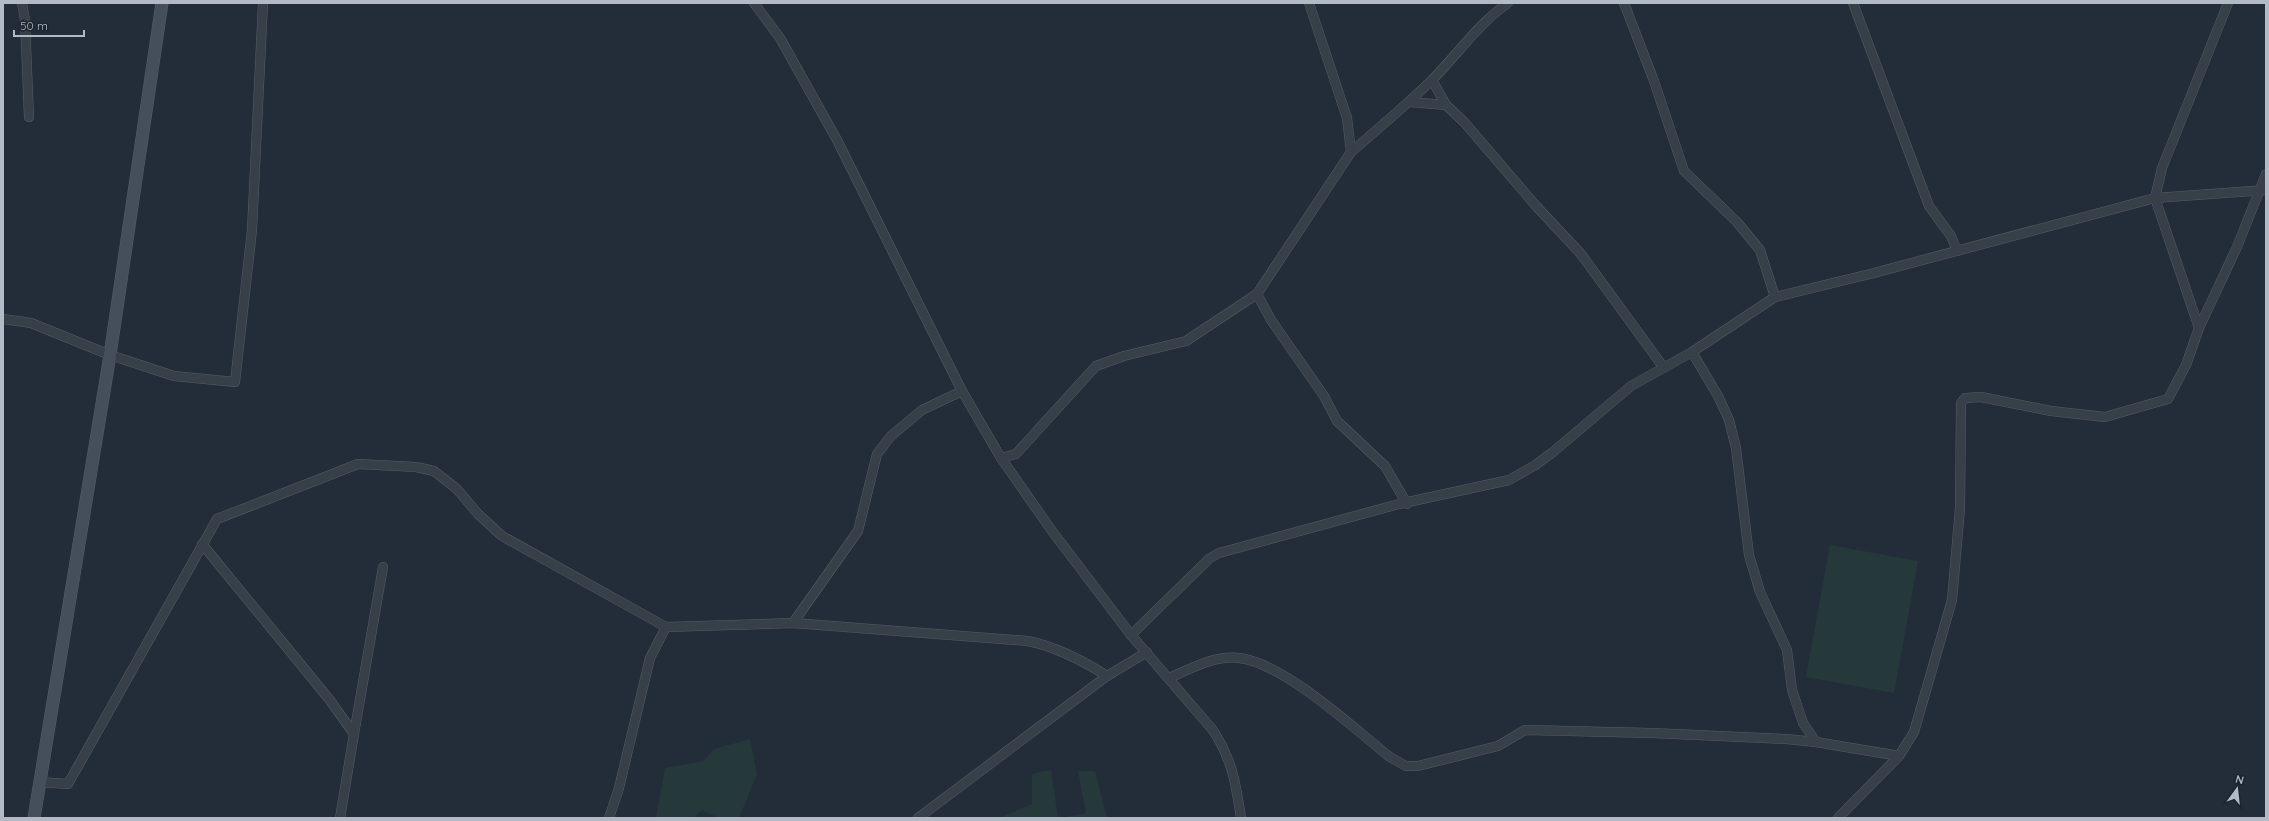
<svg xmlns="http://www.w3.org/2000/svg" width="2269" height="821" font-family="Quicksand,sans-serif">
<rect width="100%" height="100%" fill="#232d39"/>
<g fill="#25393a">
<polygon points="1830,545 1918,561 1894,693 1806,677"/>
<polygon points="750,739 757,774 739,818 719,818 702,810 693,818 656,818 665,768 704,761 714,749"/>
<polygon points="1051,770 1058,818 999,818 1032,804 1032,774"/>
<polygon points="1078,771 1095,771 1107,818 1062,818 1086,813"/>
</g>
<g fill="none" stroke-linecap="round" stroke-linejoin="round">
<g stroke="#555d67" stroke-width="10">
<g id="street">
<polyline points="22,3 25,20 29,117"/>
<path d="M754 3 780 38 837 140 962 391 1001 458 1052 531 1131 635 1212 729C1232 758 1236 784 1241 818"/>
<polyline points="1624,3 1654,81 1684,171 1737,222 1760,250 1775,297"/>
<polyline points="1853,3 1929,206 1951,236 1957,251"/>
<polyline points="1432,80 1446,105 1464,122 1537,207 1581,254 1664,368"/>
<polyline points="1409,102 1446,105"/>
<path d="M1351 152C1378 129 1405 106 1431 81 1457 55 1478 24 1508 3"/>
<polyline points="1257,294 1271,320 1324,396 1337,421 1385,466 1407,504"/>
<polyline points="3,319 31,323 110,355 174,376 235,382 252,230 263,3"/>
<polyline points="2199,328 2155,198 2162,168 2228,3"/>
<polyline points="1692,352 1718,396 1729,420 1736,448 1749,555 1760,592 1787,650 1792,690 1803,723 1816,742"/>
<polyline points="1001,458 1016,454 1096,366 1124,356 1186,341 1257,294 1351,152 1347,118 1309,3"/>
<polyline points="202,544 329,699 354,734 340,818"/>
<polyline points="793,623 858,531 877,454 891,436 922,410 962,391"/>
<polyline points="1131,635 1210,558 1219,553 1399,504 1509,480 1534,466 1553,452 1631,386 1692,352 1775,297 1874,273 2155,198 2266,190"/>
<path d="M1169 678C1190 669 1215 655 1239 658 1284 663 1353 728 1390 757L1406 766H1418L1498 746 1525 730 1652 733 1786 739 1816 742 1899 756"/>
<polyline points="354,734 383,567"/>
<path d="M39 782 68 784 217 519 358 464 416 467 434 471 457 489 478 514 502 536 666 627 793 623 1028 641C1057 647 1082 660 1107 676"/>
<polyline points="609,818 619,788 650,658 666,627"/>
<polyline points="918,818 1107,676 1147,652"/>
<polyline points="1838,818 1899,756 1914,732 1952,600 1960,508 1961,403 1965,398 1981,397 2051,411 2105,417 2168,399 2186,365 2199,328 2237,247 2266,174"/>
</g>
</g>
<g stroke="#555d67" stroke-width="13">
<polyline id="secondary" points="34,818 110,355 162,3"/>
</g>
<use href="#street" stroke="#373f49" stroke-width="9"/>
<use href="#secondary" stroke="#454f5c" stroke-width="12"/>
</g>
<rect width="2269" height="821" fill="none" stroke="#b2bac5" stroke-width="8"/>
<g transform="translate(2237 789) rotate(15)" stroke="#1c242e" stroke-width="3" paint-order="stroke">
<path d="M0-3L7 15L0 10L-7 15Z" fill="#b2bac5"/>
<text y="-6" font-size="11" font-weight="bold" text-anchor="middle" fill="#b2bac5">N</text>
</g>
<path d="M14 30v6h70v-6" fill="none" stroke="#b2bac5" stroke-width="2"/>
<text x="20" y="30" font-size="12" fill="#b2bac5" stroke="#1c242e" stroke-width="3" paint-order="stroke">50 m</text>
</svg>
